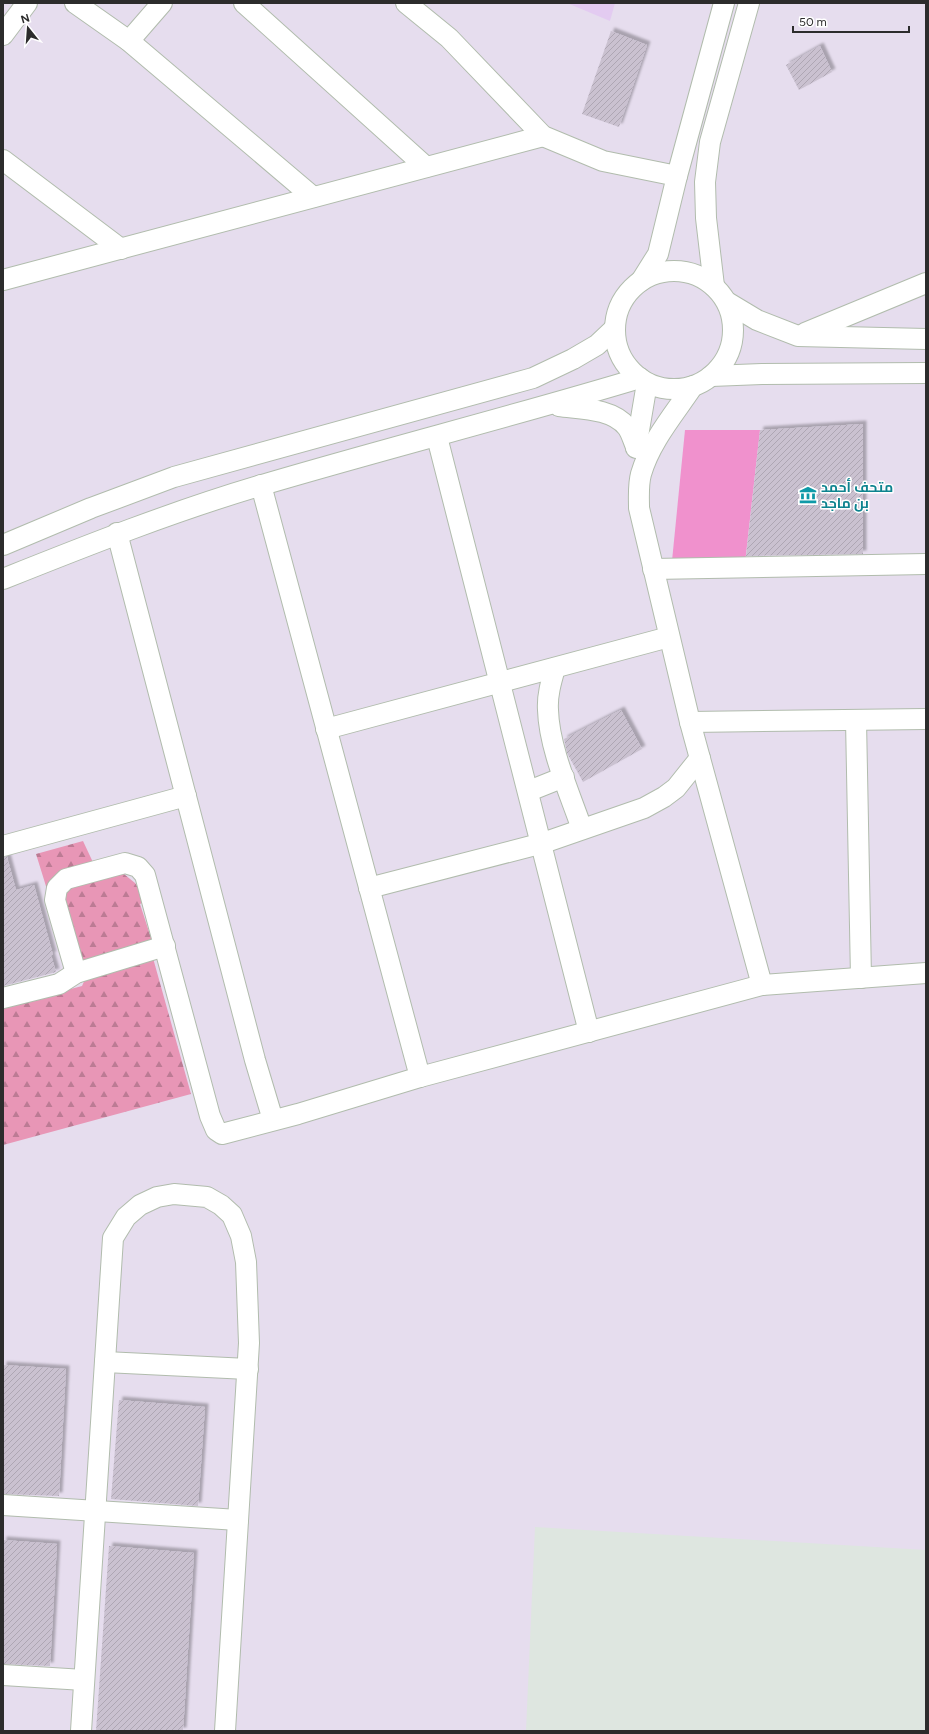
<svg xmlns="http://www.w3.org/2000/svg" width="929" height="1734" font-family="Figtree,Cairo,sans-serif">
<defs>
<pattern id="forest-firs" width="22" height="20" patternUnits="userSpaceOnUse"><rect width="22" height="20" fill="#e896b6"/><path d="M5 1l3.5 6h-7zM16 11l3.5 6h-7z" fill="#bc7b94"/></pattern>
<pattern id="building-hatch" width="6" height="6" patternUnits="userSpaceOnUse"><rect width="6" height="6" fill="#cac1d0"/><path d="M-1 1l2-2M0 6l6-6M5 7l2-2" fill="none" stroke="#aea6b3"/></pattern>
<filter id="shadow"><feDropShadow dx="3.5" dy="-3.5" stdDeviation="1" flood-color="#0004"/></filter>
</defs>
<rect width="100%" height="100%" fill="#e6ddee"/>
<polygon fill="#dee6e0" points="535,1527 926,1550 926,1731 526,1731"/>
<polygon fill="#e3cbf1" points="567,3 615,3 610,21"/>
<g fill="url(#forest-firs)">
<polygon points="83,841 98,873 119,870 135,883 147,901 140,904 152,941 79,962 54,912 36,854"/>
<polygon points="153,958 191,1094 3,1145 3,1007 82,986 87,975"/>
</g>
<polygon fill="#f091cd" points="685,430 760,430 745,563 672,561"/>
<g fill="url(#building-hatch)" filter="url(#shadow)">
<polygon points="611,31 647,45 619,127 582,114"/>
<polygon points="820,46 832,72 799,90 786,65"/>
<polygon points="863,424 863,554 746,556 760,430"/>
<polygon points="621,710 642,749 583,782 567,753 564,739"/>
<polygon points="3,857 7,857 16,890 34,885 53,955 51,955 56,972 3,986"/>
<polygon points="3,1365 66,1369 59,1496 3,1494"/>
<polygon points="119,1400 205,1407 198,1506 111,1499"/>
<polygon points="3,1540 57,1544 50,1666 3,1664"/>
<polygon points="109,1546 194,1553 183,1731 96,1731"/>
</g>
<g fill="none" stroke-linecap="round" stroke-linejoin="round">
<g stroke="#b1bcad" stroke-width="22">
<g id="minor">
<polyline points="75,3 129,41 313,197"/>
<polyline points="244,3 426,167"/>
<polyline points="406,3 449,38 543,136 603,161 677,176"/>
<polyline points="3,35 27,3"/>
<polyline points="129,41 162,3"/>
<polyline points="3,160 121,249"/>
<circle cx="674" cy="330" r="59"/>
<polyline points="3,280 543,136"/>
<polyline points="641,281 658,254 677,176 724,3"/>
<polyline points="714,286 706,218 705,182 710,142 749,3"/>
<polyline points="727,302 757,320 798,336 926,339"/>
<polyline points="805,333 926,283"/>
<polyline points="711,376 762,374 926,373"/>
<path d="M693 386C675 413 650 442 641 474 638 485 639 496 639 508L690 722 762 985"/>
<path d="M559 406C580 409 612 408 627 427 631 432 633 440 636 447"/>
<path d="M437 437C487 635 540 833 589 1032"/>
<polyline points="636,448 647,383"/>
<polyline points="261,485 420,1077"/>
<polyline points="117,533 255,1060 273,1120"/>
<polyline points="3,545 91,508 174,477 533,378 573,359 597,345 615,328"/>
<polyline points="653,569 926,564"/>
<path d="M3 579C88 545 174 511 262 485 387 448 514 416 640 378"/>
<path d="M555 668C551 682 547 696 548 710 549 748 570 794 582 829"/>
<polyline points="856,720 861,978"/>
<polyline points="690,722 926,719"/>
<polyline points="326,729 669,637"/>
<polyline points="529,791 564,777"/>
<polyline points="3,846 186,796"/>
<polyline points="369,888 543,843 644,808 664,797 676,788 700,758"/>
<polyline points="76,973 55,900 57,888 66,879 125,863 138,867 145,875 210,1116 216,1130 222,1134 298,1114 420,1077 762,985 926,973"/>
<polyline points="3,998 59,984 76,973 165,946"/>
<polyline points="105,1362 248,1369"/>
<polyline points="3,1505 238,1520"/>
<polyline points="3,1675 84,1680"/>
<polyline points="81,1731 113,1238 126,1217 140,1205 157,1197 174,1194 207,1197 221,1205 232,1215 241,1236 246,1262 249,1343 225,1731"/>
</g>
</g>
<use href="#minor" stroke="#fff" stroke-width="20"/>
</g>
<defs>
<g id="museum-bare" transform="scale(1.38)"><path d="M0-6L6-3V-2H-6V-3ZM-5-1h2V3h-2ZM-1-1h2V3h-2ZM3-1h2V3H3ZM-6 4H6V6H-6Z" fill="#0f9aa8" stroke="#fff" stroke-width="2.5" paint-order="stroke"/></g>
</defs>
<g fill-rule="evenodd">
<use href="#museum-bare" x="808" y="495"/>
</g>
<g text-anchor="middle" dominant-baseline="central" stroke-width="3" stroke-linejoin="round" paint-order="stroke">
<g font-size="14" font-weight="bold" fill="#0d838f" stroke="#fff" text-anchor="start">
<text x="821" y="487">متحف أحمد<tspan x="821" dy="16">بن ماجد</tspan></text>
</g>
</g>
<rect width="929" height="1734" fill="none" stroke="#2c2c2c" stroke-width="8"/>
<g transform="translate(28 28) rotate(343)" stroke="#ffffff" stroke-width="3" paint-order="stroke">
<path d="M0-3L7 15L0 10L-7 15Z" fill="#2c2c2c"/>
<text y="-6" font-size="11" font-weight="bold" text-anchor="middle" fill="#2c2c2c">N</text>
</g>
<path d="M793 26v6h116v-6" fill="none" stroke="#2c2c2c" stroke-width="2"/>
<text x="799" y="26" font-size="12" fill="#2c2c2c" stroke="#ffffff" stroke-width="3" paint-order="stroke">50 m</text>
</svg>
